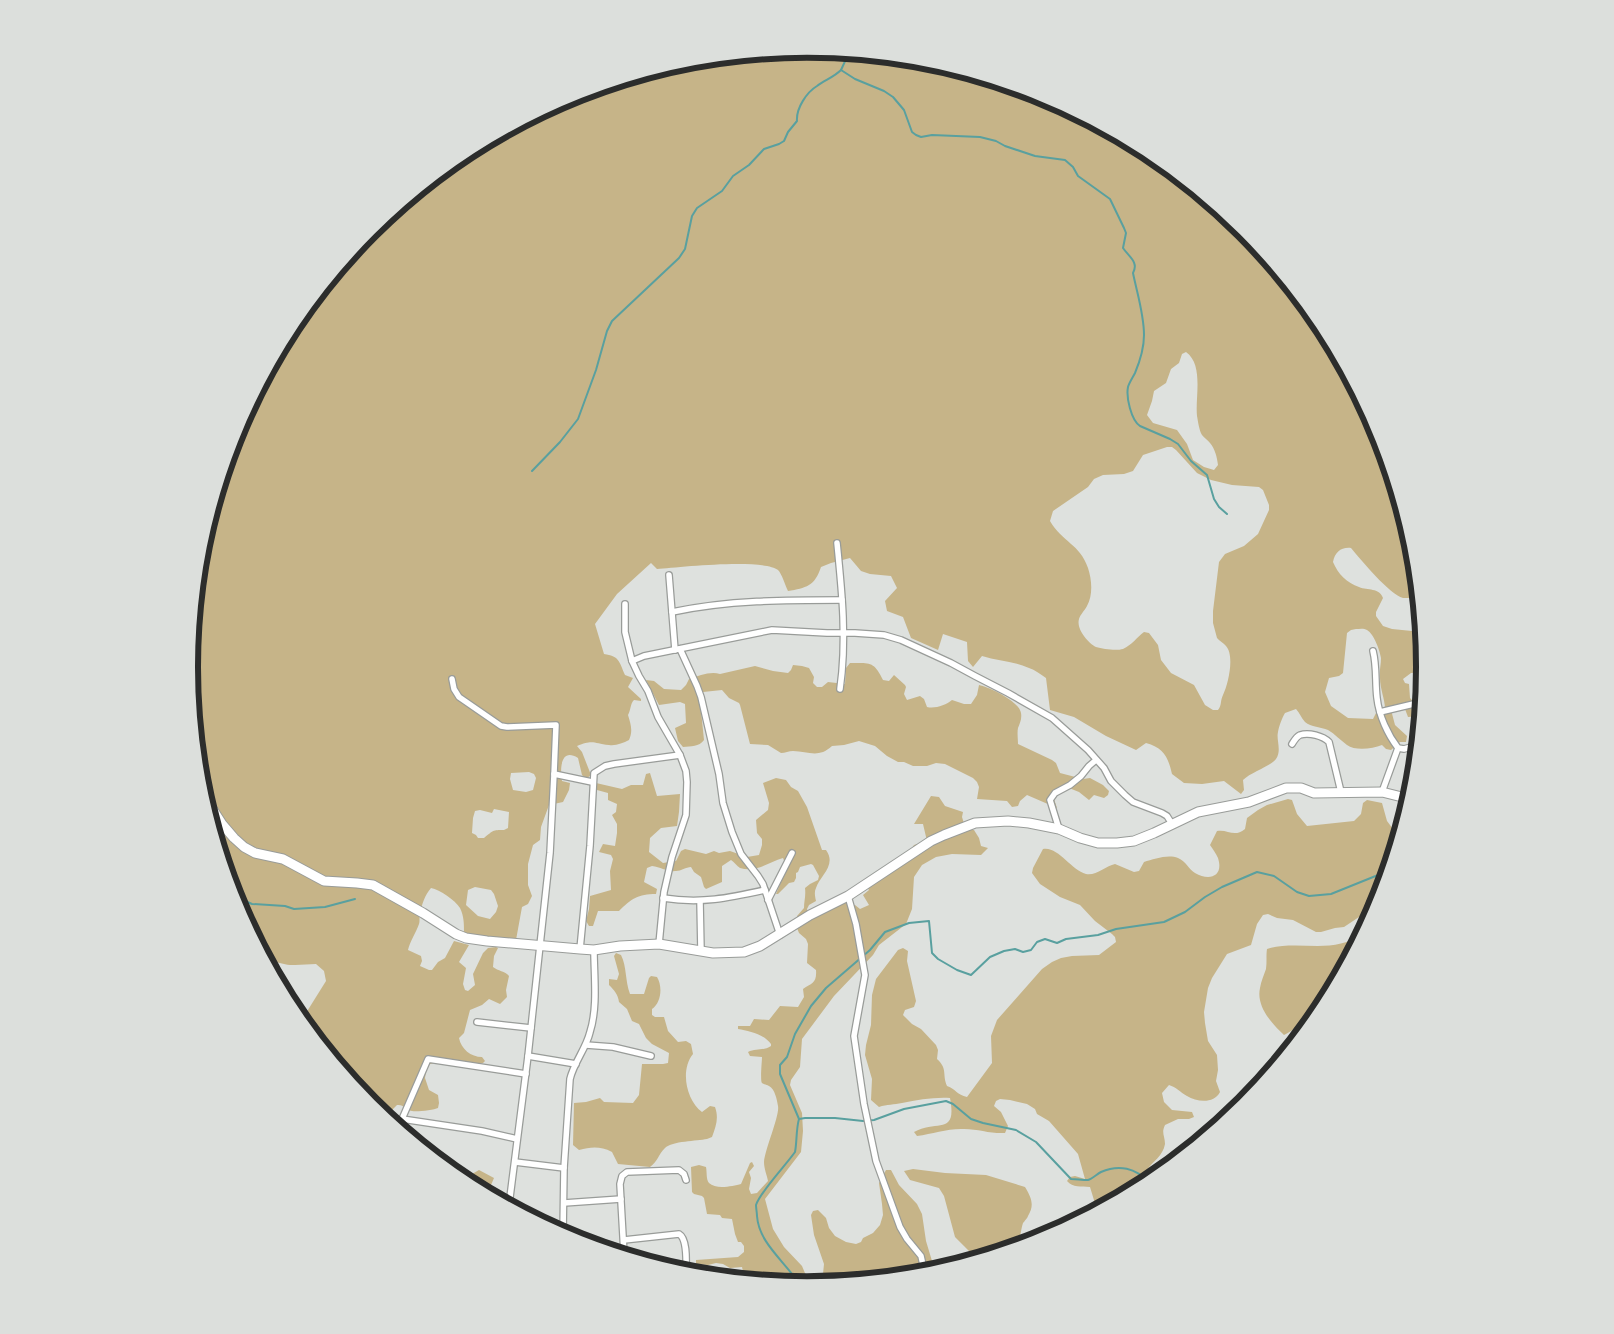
<svg xmlns="http://www.w3.org/2000/svg" width="1614" height="1334" font-family="'Public Sans',sans-serif">
<rect width="100%" height="100%" fill="#dee1de"/>
<g fill="#c6b488" fill-rule="evenodd">
<path d="M807 49 928 61 1044 96 1151 153 1244 230 1321 324 1378 431 1413 547 1418 593 1411 598C1408 598 1405 598 1403 598 1389 594 1361 560 1351 548 1341 547 1335 552 1333 562 1338 574 1347 583 1359 587 1368 591 1379 587 1383 598L1376 612V616L1383 626 1392 629 1422 632 1425 672 1411 673 1403 679 1405 683 1409 684 1410 698 1417 706 1421 705 1420 716 1408 717 1405 709 1399 704 1390 706 1395 725 1407 736 1406 742H1400L1391 750 1386 749 1382 745C1372 749 1355 751 1347 745 1340 740 1335 734 1328 730 1321 727 1311 727 1305 722 1301 718 1300 713 1296 709L1285 713C1282 718 1279 726 1278 732 1276 740 1282 750 1276 759 1271 766 1251 772 1243 780L1244 790 1241 794 1224 781 1202 784 1184 783 1172 774C1168 757 1164 748 1146 743L1136 750 1106 736 1074 717 1050 710 1046 678C1040 674 1035 670 1029 668 1014 661 998 661 982 656L973 667 968 661 967 642 943 634 938 650 911 638 903 617 887 611 885 601 897 588 891 576 870 574 861 571 850 558 831 563 821 567C815 586 806 588 788 591 785 585 782 574 778 570 763 558 679 567 657 569L651 563 617 594 595 624 604 654C619 656 619 661 625 675L633 678 628 687 641 699V701L634 700C630 704 631 710 628 715 631 725 633 731 629 740 623 743 616 746 609 745 594 744 594 739 577 746L582 752 591 775 586 779 582 775 578 758C560 747 560 770 562 781L570 783 569 790 563 802 549 805 541 827 540 840 533 845 528 864V885L532 896 528 904 522 907 516 940 470 936 464 932C464 924 464 916 460 908 455 900 440 890 431 888 425 895 422 904 420 913 419 917 420 921 419 924 416 933 410 941 408 950L421 956 422 961 420 966 429 970H432L438 962 445 958 454 941 469 945 459 962 466 968 463 984 465 990 468 991 475 985 473 974 483 953 488 948 496 947 498 948 494 956 493 967C498 971 505 971 509 976L506 990 507 997 500 1004 489 999 482 1005 470 1010 464 1033 459 1038C461 1049 471 1057 482 1057L485 1061 483 1063 453 1065 434 1063 427 1065 425 1078 429 1090 438 1095 439 1103 438 1108C434 1110 417 1112 412 1111 405 1110 404 1104 397 1105L390 1112 387 1118 370 1104 301 1021 326 981 324 971 316 964C309 964 302 965 295 965 284 966 279 960 268 963L236 903 201 787 189 667 201 546 236 430 293 323 370 230 464 153 571 96 687 61ZM1186 352C1204 365 1195 397 1197 416 1198 421 1199 430 1202 435 1204 438 1208 440 1210 443 1215 449 1217 457 1218 465L1214 470 1204 467 1193 460 1187 444 1177 430 1153 423 1147 415 1152 401 1154 391 1166 383 1171 369 1179 363 1182 354ZM1167 447H1172L1176 450 1197 473 1211 480 1232 485 1259 487 1263 490 1269 505V510L1258 534 1244 546 1225 554 1219 562 1213 611V623L1217 638C1219 641 1224 643 1226 646 1235 656 1228 685 1223 695 1220 701 1222 705 1218 710H1213L1205 705 1194 685 1171 673 1161 660 1158 645 1149 633 1144 632C1137 637 1132 645 1123 649 1116 651 1103 649 1096 647 1088 643 1076 629 1079 619 1080 615 1085 610 1087 606 1093 595 1092 580 1088 568 1080 544 1062 542 1050 521L1053 511 1088 487 1094 479 1103 475 1124 474 1133 471 1143 455ZM1356 629C1359 629 1364 628 1367 630 1374 634 1380 651 1381 658 1381 665 1379 672 1380 678 1380 689 1385 699 1385 709L1376 713 1373 719 1348 718 1331 706 1325 692 1329 678 1339 676 1343 673 1347 633 1351 630ZM529 772 534 774 536 778 533 790 526 792 513 790 510 779 511 773ZM494 809 509 812 508 828 504 830C492 830 494 830 484 838H478L476 835 472 833 473 818 475 811 480 810 492 813ZM475 887 491 890 494 894 498 906 496 912 490 919 478 916 466 905 468 890Z"/>
<path d="M850 663C870 663 874 661 883 680L889 681 894 675 905 685 906 687 904 694 907 700 920 696 924 699 927 707C935 709 946 705 952 700L964 704H971L977 695 979 685C989 687 1019 701 1021 713 1022 719 1020 723 1018 728 1017 733 1018 739 1018 744L1052 760 1056 763 1060 773 1083 779 1090 778 1103 785 1109 791 1108 795 1104 798 1094 795 1089 800 1079 792 1069 788 1053 796 1057 808 1027 795 1020 801 1018 806 1012 807 1007 801 977 799 979 787 977 782 973 778 945 764 936 763 927 766H913L904 762H898L887 756 875 746 859 741 844 745 832 746C818 759 808 751 793 751 789 751 785 753 781 753L768 745 750 744 740 705 739 703 729 698 722 690 703 692 700 701 704 740C699 747 691 746 683 747L678 741 675 728 686 723 685 704 680 702 659 705 646 680 654 681 664 689 681 690 686 685 689 679C699 676 710 671 720 674L755 666 773 671 788 673 791 670 793 665 802 666 809 668 814 677 813 683 817 687H822L828 682 845 684 846 668Z"/>
<path d="M650 773 657 796 680 794 679 812 677 826 661 828 650 838 649 852 663 863 676 861 681 851 685 849 706 854 714 851 719 853 730 851 747 857 759 855 762 845V839L757 833 756 820 768 810 769 803 763 783 776 778 786 780 791 787 798 791 807 807 822 850H826C837 865 820 876 816 888 814 892 815 896 816 901L809 905 807 909 808 913 844 895 847 904 855 905 860 909 869 905 863 895 869 890 863 881 912 848 914 845 927 841 923 824H914L931 796 939 797 945 806 963 812 962 817 966 830H974L979 838 981 846 988 848 981 855 952 854 936 857 922 865 914 877 912 909 906 924 879 945 873 955 834 996 802 1039 800 1067 791 1080 790 1085 802 1113 803 1131 801 1152 765 1199 773 1229 784 1247 802 1266 810 1285 738 1278 744 1276 742 1267 730 1268 723 1264 716 1263 708 1265 696 1264V1260L738 1257 744 1252V1246L741 1242H738L735 1234 732 1219 722 1218 720 1215 707 1214 704 1198 702 1196 694 1194 692 1192 691 1167 699 1165 706 1167C707 1171 706 1180 709 1183 716 1190 733 1186 741 1184L750 1163 752 1162 754 1166 749 1172 751 1178 749 1189 751 1194 757 1193 768 1181C767 1175 764 1169 764 1162 765 1149 780 1115 778 1106 777 1100 775 1089 769 1086 768 1085 763 1084 762 1083 760 1081 762 1061 762 1057L750 1056 748 1052C756 1048 764 1051 771 1046V1044C764 1034 749 1031 738 1029V1026H750L754 1019 769 1020 780 1006 798 1007 804 997 803 989C812 983 817 983 816 970L807 963 808 944 806 939 799 933 797 928V916L804 908C804 901 806 896 805 888L810 884 818 880 819 876 813 865 811 864 800 867 798 872 796 873V878L794 882 789 883 778 894H776L787 868 783 858C769 862 756 873 740 868 737 866 734 862 731 860L722 866V882L706 889 704 887 701 877 694 872 691 867C686 867 681 871 676 871 667 872 661 867 652 866L647 868 644 882 657 889 656 894C638 894 631 899 619 911H598L593 926H589L586 921 589 909 590 896 611 890 610 871 613 859 611 855 599 852 603 844 615 846 617 833V824L612 815 616 812 617 804 608 800V793L597 790 596 783 622 789 631 785H643L646 774Z"/>
<path d="M1288 799 1292 800 1297 814 1307 826 1354 821 1361 814 1363 803 1367 800 1382 803 1387 821 1393 829 1396 844 1381 895 1365 913 1344 927 1335 928 1321 932H1316L1293 920 1277 918 1268 914 1263 915 1257 924 1251 945 1227 954 1212 978 1208 988 1204 1012 1205 1023 1208 1041 1217 1055 1218 1070 1216 1081 1220 1092C1214 1104 1197 1102 1187 1096 1180 1092 1176 1087 1169 1085L1162 1093 1164 1102 1172 1110 1192 1112 1194 1117 1189 1119H1178L1165 1125C1161 1133 1165 1136 1165 1144 1163 1156 1153 1161 1147 1170 1145 1174 1145 1181 1143 1185L1097 1210 1090 1187C1081 1186 1073 1188 1067 1181L1070 1177 1075 1176 1085 1179 1078 1154 1049 1121 1037 1114 1035 1109 1027 1104 1010 1100 1000 1099 996 1101 994 1106 1001 1112 1008 1126 1005 1133C990 1134 976 1128 961 1129 946 1129 932 1134 917 1136L914 1132C938 1119 957 1136 950 1098 934 1097 918 1100 902 1103 894 1105 887 1104 879 1107L871 1100 872 1079 865 1055 866 1045 871 1025 872 995 876 979 898 950 903 948 908 951 907 961 916 1001 914 1007 905 1010 903 1015 912 1024 921 1029 936 1045 938 1050 937 1059C948 1069 942 1074 947 1086 956 1089 957 1095 967 1097L992 1063 991 1036 997 1020 1042 969 1052 962 1061 958 1072 956 1099 955 1116 942 1115 937 1112 934 1095 921 1080 905 1060 897 1040 884 1032 873 1033 868 1043 849C1058 846 1071 870 1086 874 1096 876 1106 866 1115 864L1134 872 1139 871 1144 862C1154 859 1168 854 1178 858 1186 861 1189 870 1195 873 1209 881 1224 877 1218 858 1216 854 1213 849 1210 845L1217 831C1228 829 1234 838 1245 829L1247 818 1258 810 1267 805Z"/>
<path d="M1362 933 1322 1008 1310 1006C1301 1020 1299 1028 1284 1035 1271 1023 1256 1006 1260 988 1261 981 1264 975 1266 969 1267 962 1266 955 1267 949 1298 939 1335 956 1362 933Z"/>
<path d="M616 953 621 955C627 967 625 981 630 994H644L649 978 651 976 657 977C663 987 661 1003 652 1009V1015L655 1017H664L668 1031 678 1042 686 1041 691 1044 693 1054C680 1070 686 1100 702 1112L710 1106 715 1107C719 1118 716 1126 712 1137L707 1139C697 1141 672 1141 665 1148 658 1155 658 1161 650 1167L618 1164 612 1152C600 1146 591 1147 579 1150L573 1145 574 1103 586 1102 600 1098 604 1102 633 1103 639 1095 642 1064H663L668 1063 669 1053 652 1044 646 1038 639 1024 632 1021 627 1009 619 1002C618 994 614 990 609 985V979L617 980 619 974 614 956Z"/>
<path d="M913 1169 945 1173 986 1175 1025 1187C1031 1197 1035 1205 1028 1216 1028 1217 1024 1222 1023 1223 1021 1229 1021 1235 1018 1242L1029 1243 982 1257 970 1252 955 1237 944 1196 939 1188 910 1180 904 1171Z"/>
<polygon points="479,1170 494,1178 491,1185 483,1191 463,1181 452,1171 472,1174"/>
<polygon points="886,1170 891,1170 899,1185 917,1204 922,1214 926,1241 932,1261 928,1273 857,1280 847,1280 845,1282 822,1284 824,1264 814,1235 811,1215 813,1211 818,1210 826,1218 829,1228 835,1236 846,1242 856,1244 861,1242 863,1238 873,1233 880,1225 883,1215 882,1204 879,1183"/>
</g>
<g fill="none" stroke-linecap="round" stroke-linejoin="round">
<g stroke="#59a09f" stroke-width="2">
<path d="M851 53 847 57 841 70 855 79 884 91 893 97 904 110 912 132 916 135 921 137 932 135 980 137 996 141 1005 146 1035 156 1065 160 1073 167 1078 176 1110 199 1124 228 1126 233 1123 248C1129 257 1139 262 1133 273 1137 293 1144 314 1144 335 1144 348 1140 361 1135 373 1133 377 1129 383 1128 387 1126 397 1131 420 1140 426L1170 439 1178 444 1191 461 1207 475 1214 499 1219 507 1227 514"/>
<path d="M532 471 560 442 578 419 596 370 607 331 612 321 679 258 685 249 692 216 697 208 722 191 733 176 749 165 764 149 779 144 784 141 788 132 797 121C796 108 807 92 817 86 825 80 834 77 841 70"/>
<polyline points="234,896 252,904 285,906 294,909 325,907 355,899"/>
<path d="M799 1119 805 1118H835L863 1121 874 1120 904 1109 946 1101 953 1104 971 1119 983 1123 1016 1130 1036 1142 1071 1179C1076 1179 1082 1180 1088 1180 1092 1179 1097 1174 1101 1172 1119 1164 1136 1168 1148 1182"/>
<path d="M799 1284C786 1262 759 1244 757 1216 757 1213 756 1208 756 1205 760 1192 786 1165 795 1152 797 1142 796 1129 799 1119L780 1074V1065L787 1057 795 1034 811 1006 826 988 870 950 885 932 909 923 929 921 932 953 938 959 957 970 971 975 990 957 1004 951 1015 949 1023 952 1031 950 1037 942 1045 939 1057 943 1066 939 1098 935 1116 929 1164 922 1185 912 1205 897 1222 887 1257 872 1274 876 1297 892 1309 896 1331 894 1388 871"/>
</g>
<g stroke="#999c99" stroke-width="8">
<g id="street">
<path d="M837 543C842 592 847 640 840 689"/>
<polyline points="669,575 675,650"/>
<polyline points="625,604 625,632 632,661 639,676 648,691 658,717 680,755 686,771 687,782 686,815 672,857 664,892 659,944"/>
<path d="M672 612C728 600 785 600 842 600"/>
<polyline points="680,649 697,686 701,697 719,774 723,803 732,832 741,854 758,876 763,884 780,935"/>
<path d="M1373 651C1377 667 1375 682 1377 698 1379 716 1388 735 1398 748L1404 749 1418 745"/>
<polyline points="632,661 644,656 772,630 827,633 855,633 884,635 901,640 951,663 975,676 1008,693 1052,718 1088,750 1104,768 1111,781 1125,795 1133,802 1162,813 1167,816 1172,824"/>
<polyline points="452,679 454,689 459,697 501,726 507,727 556,725 554,774"/>
<polyline points="1380,712 1422,702"/>
<path d="M1292 744C1294 741 1296 737 1300 735 1309 732 1323 736 1329 742L1341 792"/>
<polyline points="1382,792 1398,748"/>
<polyline points="1059,829 1050,800 1055,793 1070,785 1081,776 1089,766 1096,760"/>
<polyline points="848,896 856,924 865,975 854,1036 864,1104 876,1161 900,1227 907,1239 921,1256 925,1274"/>
<path d="M663 898C701 904 729 898 765 890"/>
<polyline points="768,900 792,853"/>
<polyline points="700,901 701,951"/>
<polyline points="580,949 590,846 594,773 605,766 614,764 680,755"/>
<polyline points="477,1022 531,1028"/>
<polyline points="586,1045 613,1047 651,1056"/>
<polyline points="528,1056 576,1064"/>
<polyline points="402,1119 482,1131 517,1139"/>
<polyline points="397,1126 402,1119 428,1059 526,1074"/>
<polyline points="515,1162 564,1168"/>
<polyline points="564,1203 621,1199"/>
<polyline points="509,1205 528,1056 550,853 554,774 592,782"/>
<path d="M563 1234 564 1168 570 1079C574 1062 586 1049 590 1032 598 1007 594 976 594 950"/>
<path d="M624 1240 679 1234C688 1239 686 1264 686 1273"/>
<polyline points="624,1254 620,1184 622,1176 627,1172 679,1170 684,1174 686,1180"/>
</g>
</g>
<g stroke="#999c99" stroke-width="11">
<polyline id="secondary" points="202,793 222,824 234,838 244,847 255,853 283,859 324,881 357,883 373,885 423,913 456,934 466,938 487,941 580,949 594,950 620,946 659,944 713,953 744,952 760,946 810,915 848,896 931,841 944,835 975,823 1008,821 1029,823 1059,829 1080,838 1098,843 1117,843 1134,841 1154,833 1198,812 1249,802 1286,788 1301,788 1314,793 1382,792 1410,799"/>
</g>
<use href="#street" stroke="#fff" stroke-width="5.5"/>
<use href="#secondary" stroke="#fff" stroke-width="9"/>
</g>
<path d="M0 0H1614V1334H0ZM198 667a609 609 0 1 1 1218 0a609 609 0 1 1-1218 0Z" fill="#dcdfdc" fill-rule="evenodd"/>
<path fill="none" stroke="#2c2d2c" stroke-width="6" d="M198 667a609 609 0 1 1 1218 0a609 609 0 1 1-1218 0Z"/>
</svg>
